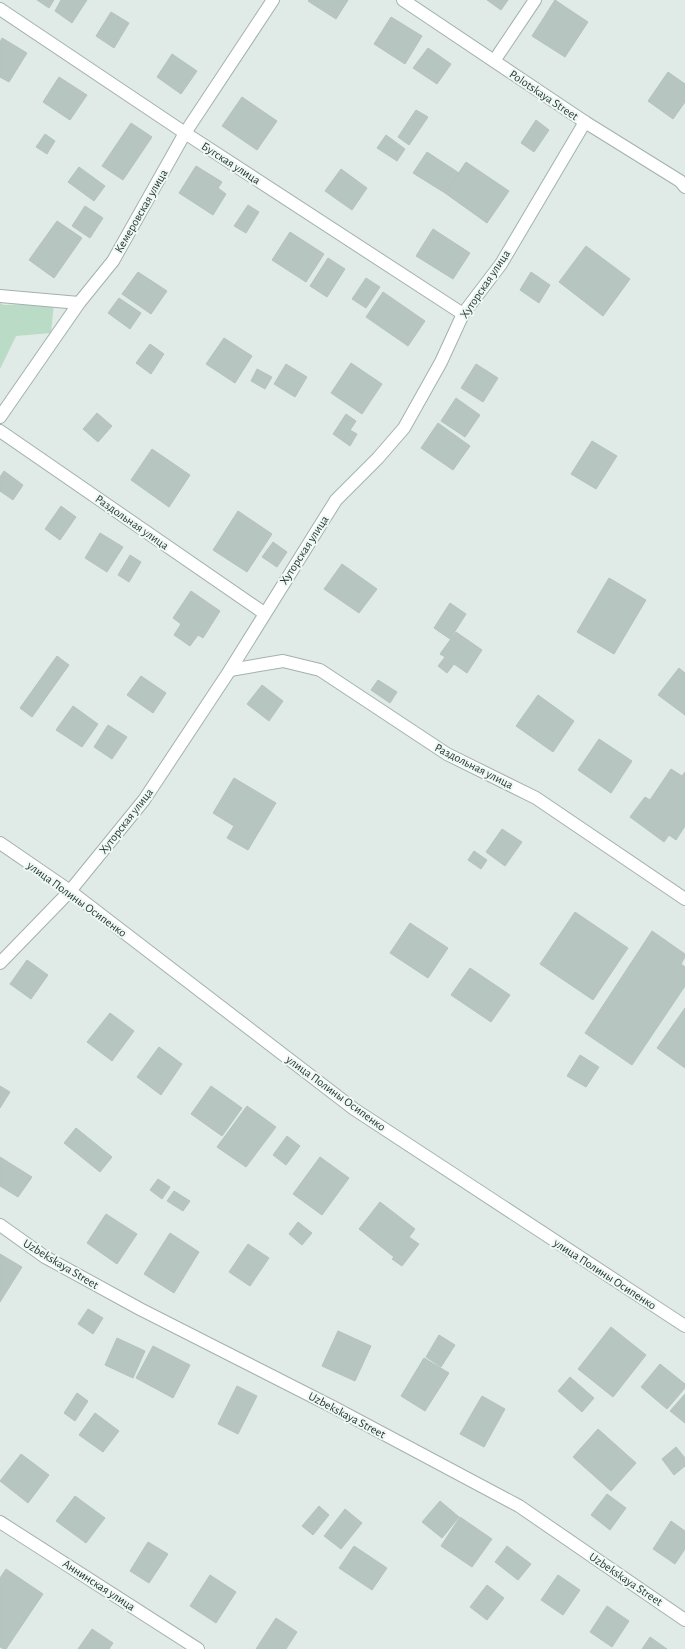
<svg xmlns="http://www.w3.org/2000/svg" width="685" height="1649" font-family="'Alegreya Sans',sans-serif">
<rect width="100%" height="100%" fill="#e0eae6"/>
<polygon fill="#badbc5" points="0,303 4,305 54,303 51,333 16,336 0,369"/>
<g fill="#b6c5c0" stroke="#b3c3be">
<polygon points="37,0 54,0 49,8"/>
<polygon points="61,0 87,0 72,23 55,11"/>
<polygon points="309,0 348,0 336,19 308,1"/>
<polygon points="487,0 508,0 501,10"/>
<polygon points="555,0 588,22 565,57 532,36"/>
<polygon points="111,12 129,23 114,48 96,36"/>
<polygon points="391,17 422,36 405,64 374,44"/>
<polygon points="2,38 27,53 9,82 0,77 0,42"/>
<polygon points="428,48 451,64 437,84 413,68"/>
<polygon points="172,54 197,71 181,94 157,77"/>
<polygon points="668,72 685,84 685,102 673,119 648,101"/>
<polygon points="59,77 87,95 70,120 43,102"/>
<polygon points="242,97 277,121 257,150 222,126"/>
<polygon points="416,110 428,117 409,145 398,137"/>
<polygon points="536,120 549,130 534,152 521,143"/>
<polygon points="131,123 152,137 123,180 102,166"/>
<polygon points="45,134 55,141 47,154 36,147"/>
<polygon points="386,135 405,149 397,161 377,148"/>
<polygon points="427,152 459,173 445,193 413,173"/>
<polygon points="466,162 509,191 487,223 445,193"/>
<polygon points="196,166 222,182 218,188 226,194 213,215 179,193"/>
<polygon points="79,167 105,186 94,201 68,182"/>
<polygon points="341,169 367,188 352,210 325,191"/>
<polygon points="248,205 259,212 246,233 234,226"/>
<polygon points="85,206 103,218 90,238 72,226"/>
<polygon points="57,221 82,238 54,278 29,260"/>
<polygon points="433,229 470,253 453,279 416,256"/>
<polygon points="290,232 324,254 306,282 272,260"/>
<polygon points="586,246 630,279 603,316 559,282"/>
<polygon points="328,258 345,269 327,297 310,286"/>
<polygon points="138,272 167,291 151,314 122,294"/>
<polygon points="531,272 550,285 539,303 520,290"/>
<polygon points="366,278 380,287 366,308 352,299"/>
<polygon points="383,292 425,321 408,346 366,317"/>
<polygon points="119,298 141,313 130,329 108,313"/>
<polygon points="224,338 252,356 235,383 206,364"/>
<polygon points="150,344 164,354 151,374 136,363"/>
<polygon points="351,363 382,384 362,414 331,393"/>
<polygon points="286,364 307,377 295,397 274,384"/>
<polygon points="476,364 498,378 483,402 461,388"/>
<polygon points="257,369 272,377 265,389 251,381"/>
<polygon points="456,398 480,415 465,437 441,421"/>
<polygon points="97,413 112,426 98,442 83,429"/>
<polygon points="346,414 356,421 343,441 333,434"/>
<polygon points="438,423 470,446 453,470 421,448"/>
<polygon points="350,430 357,434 350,446 343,441"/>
<polygon points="592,441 617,456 596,489 571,474"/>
<polygon points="152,449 190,475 169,507 131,480"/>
<polygon points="4,471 23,485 13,500 0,491 0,477"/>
<polygon points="61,506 76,517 60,540 45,529"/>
<polygon points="238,511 272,534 247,572 213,550"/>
<polygon points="100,533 123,547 107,572 85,558"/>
<polygon points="273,542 287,552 277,567 262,557"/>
<polygon points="130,555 141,562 129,582 118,575"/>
<polygon points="342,564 377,589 359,613 324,589"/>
<polygon points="609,578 646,600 614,654 577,632"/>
<polygon points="191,591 220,611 203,638 198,635 190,646 174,635 181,624 173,618"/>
<polygon points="450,603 466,614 450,639 434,628"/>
<polygon points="456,632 482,650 467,673 454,664 447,673 438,666 445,657 440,654"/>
<polygon points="57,656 69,665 32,717 20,708"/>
<polygon points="679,668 685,673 685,715 658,695"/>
<polygon points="141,676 166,693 153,713 127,695"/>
<polygon points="378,680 397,692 390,703 371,690"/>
<polygon points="262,685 283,701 269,721 247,704"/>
<polygon points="538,695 574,721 553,752 516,726"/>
<polygon points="73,706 98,724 82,747 56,730"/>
<polygon points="108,725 127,737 112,759 94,747"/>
<polygon points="599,739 632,761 611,793 578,770"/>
<polygon points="671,769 682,776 685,772 685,826 676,840 669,835 664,842 630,817 645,797 650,800"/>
<polygon points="234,778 276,803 248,850 227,838 234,826 213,813"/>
<polygon points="502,829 522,842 505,866 486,852"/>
<polygon points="474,851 487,860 481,869 468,860"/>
<polygon points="575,912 628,948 593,1000 540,964"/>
<polygon points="410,923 448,948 428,978 390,953"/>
<polygon points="652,931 685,954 685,957 681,964 685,967 685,986 632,1065 585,1033"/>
<polygon points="27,960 48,975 31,999 10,984"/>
<polygon points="470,968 510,995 491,1022 451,995"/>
<polygon points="685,1008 685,1068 657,1048"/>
<polygon points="110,1013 134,1031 112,1061 87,1042"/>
<polygon points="159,1047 182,1064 161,1095 137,1077"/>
<polygon points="580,1055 599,1067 586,1087 567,1076"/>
<polygon points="0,1086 10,1092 0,1108"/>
<polygon points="211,1086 242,1108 222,1136 191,1114"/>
<polygon points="247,1106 276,1127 246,1167 217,1147"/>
<polygon points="76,1128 112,1157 100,1172 64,1143"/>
<polygon points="287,1136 300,1146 286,1165 273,1155"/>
<polygon points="0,1157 32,1177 18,1197 0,1186"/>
<polygon points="320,1157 349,1178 322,1215 293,1194"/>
<polygon points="158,1179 170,1187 162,1199 150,1190"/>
<polygon points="174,1191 190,1201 183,1211 167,1201"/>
<polygon points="380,1202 415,1229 409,1237 419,1244 402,1266 392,1259 394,1257 359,1229"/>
<polygon points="106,1214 137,1234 117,1264 87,1243"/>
<polygon points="298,1222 312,1233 302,1245 289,1234"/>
<polygon points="170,1233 199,1252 174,1293 144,1274"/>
<polygon points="248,1244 269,1258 250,1286 229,1272"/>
<polygon points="0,1254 22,1267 0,1302"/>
<polygon points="88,1309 103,1318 93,1334 78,1324"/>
<polygon points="611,1327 646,1355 613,1397 578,1369"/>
<polygon points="338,1331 371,1346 355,1381 322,1366"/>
<polygon points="439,1335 455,1345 441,1367 426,1357"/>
<polygon points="117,1338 145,1351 133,1378 105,1365"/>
<polygon points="153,1346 190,1365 173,1398 136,1378"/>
<polygon points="424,1358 449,1373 425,1411 401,1396"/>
<polygon points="660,1364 685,1384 685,1388 667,1409 641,1387"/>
<polygon points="570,1377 594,1398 582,1412 558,1391"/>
<polygon points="237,1386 257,1396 238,1434 218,1424"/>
<polygon points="77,1393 88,1401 75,1421 64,1413"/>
<polygon points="685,1394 685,1423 670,1411"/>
<polygon points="482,1396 505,1409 484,1447 460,1434"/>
<polygon points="95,1413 119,1431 103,1452 79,1435"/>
<polygon points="598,1429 636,1463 611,1491 573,1457"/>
<polygon points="676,1447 685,1458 685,1466 674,1475 662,1459"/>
<polygon points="21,1454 49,1475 28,1503 0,1481"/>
<polygon points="607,1494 626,1508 610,1530 591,1515"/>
<polygon points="75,1496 105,1518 86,1543 56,1521"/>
<polygon points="440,1501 459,1517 442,1538 422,1522"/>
<polygon points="319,1506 329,1515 313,1535 302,1526"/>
<polygon points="345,1509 362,1523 341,1549 324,1536"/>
<polygon points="460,1517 492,1539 472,1567 441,1546"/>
<polygon points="671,1521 685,1531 685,1549 675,1564 653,1549"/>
<polygon points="148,1542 168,1554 149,1583 130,1571"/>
<polygon points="354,1546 387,1568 372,1590 339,1568"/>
<polygon points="507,1546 531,1564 518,1580 495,1562"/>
<polygon points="6,1569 43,1594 6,1649 4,1649 0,1647 0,1578"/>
<polygon points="210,1575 236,1592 216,1623 190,1606"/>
<polygon points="558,1575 580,1590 563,1615 541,1600"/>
<polygon points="487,1585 504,1598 487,1620 470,1607"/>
<polygon points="607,1606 629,1621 612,1647 590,1632"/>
<polygon points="276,1618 297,1632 286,1649 256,1649"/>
<polygon points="92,1629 113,1643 109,1649 78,1649"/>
<polygon points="650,1637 667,1649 642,1649"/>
</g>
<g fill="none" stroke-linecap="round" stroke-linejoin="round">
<g stroke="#a3b2ad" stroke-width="14">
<g id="minor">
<polyline points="403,0 585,122 680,181 685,187"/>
<polyline points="0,9 185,133 463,314"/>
<polyline points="494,61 535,0"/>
<polyline points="0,296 79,303"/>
<polyline points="0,417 79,303 113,261 185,133 273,0"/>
<polyline points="0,431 264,613"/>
<polyline points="230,670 283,661 320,670 447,754 536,798 685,899"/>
<polyline points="0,843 70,891 354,1109 685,1326"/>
<polyline points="0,963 70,891 144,800 230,670 336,500 378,458 404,428 441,362 463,314 501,264 585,122"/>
<polyline points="0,1225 45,1257 140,1309 335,1408 519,1506 685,1620"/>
<polyline points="0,1522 198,1649"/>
</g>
</g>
<use href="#minor" stroke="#fff" stroke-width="12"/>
</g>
<g text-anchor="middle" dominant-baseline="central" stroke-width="4" stroke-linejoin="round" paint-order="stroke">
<g font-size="12" fill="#223a35" stroke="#f0f7f4">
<text transform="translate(544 95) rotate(34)">Polotskaya Street</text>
<text transform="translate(231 163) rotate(33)">Бугская улица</text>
<text transform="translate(141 211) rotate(-60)">Кемеровская улица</text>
<text transform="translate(485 284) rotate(-56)">Хуторская улица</text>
<text transform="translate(132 522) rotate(35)">Раздольная улица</text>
<text transform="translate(304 550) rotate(-57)">Хуторская улица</text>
<text transform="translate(474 766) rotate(27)">Раздольная улица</text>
<text transform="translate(126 821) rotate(-52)">Хуторская улица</text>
<text transform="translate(77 899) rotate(36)">улица Полины Осипенко</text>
<text transform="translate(336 1093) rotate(36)">улица Полины Осипенко</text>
<text transform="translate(61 1264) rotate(31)">Uzbekskaya Street</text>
<text transform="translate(605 1274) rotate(33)">улица Полины Осипенко</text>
<text transform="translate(347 1415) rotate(28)">Uzbekskaya Street</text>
<text transform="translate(626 1579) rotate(34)">Uzbekskaya Street</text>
<text transform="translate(99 1585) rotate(33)">Аннинская улица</text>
</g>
</g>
</svg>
